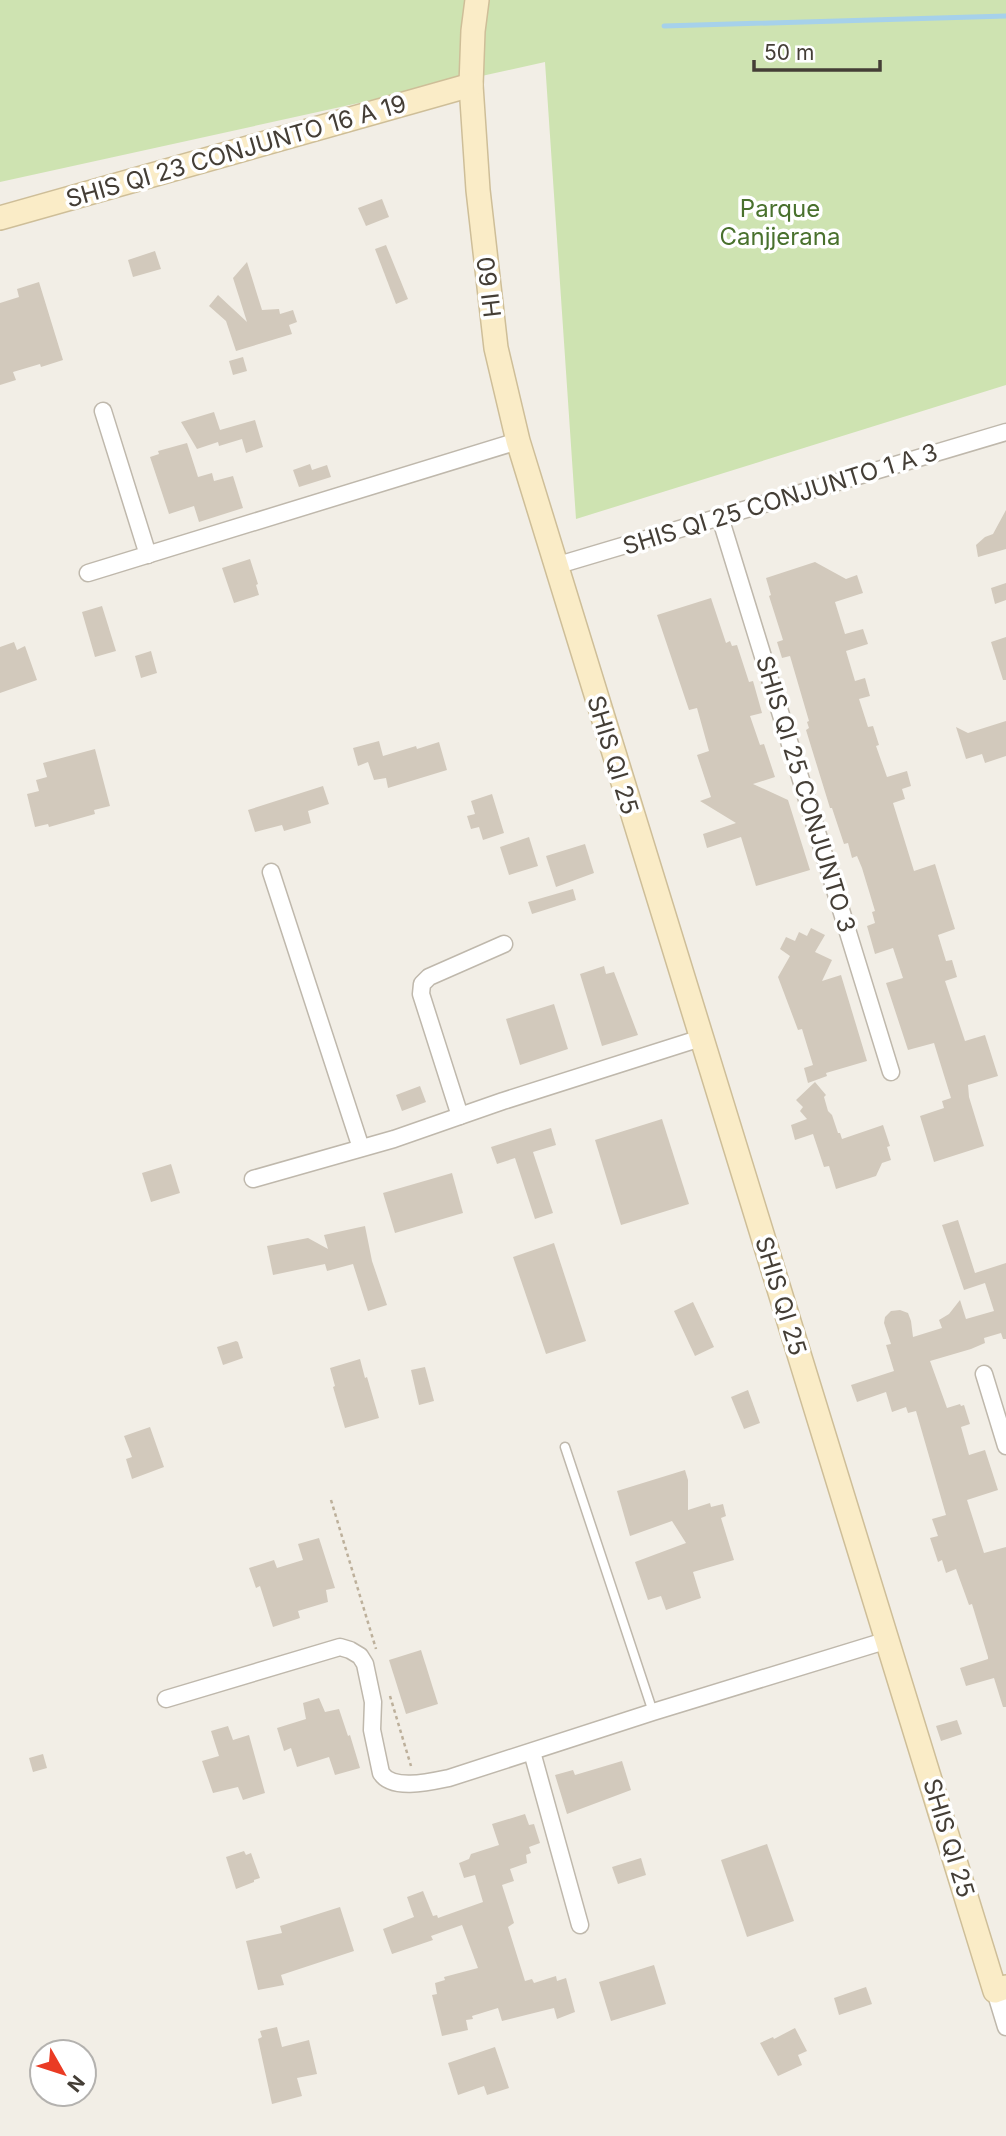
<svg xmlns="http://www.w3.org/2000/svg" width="1006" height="2136" font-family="Inter,sans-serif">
<rect width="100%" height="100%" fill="#f2eee6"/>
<polygon fill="#cee3b1" points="0,0 1006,0 1006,385 576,519 545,62 0,182"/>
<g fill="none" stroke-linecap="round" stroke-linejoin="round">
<polyline stroke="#a6d1ea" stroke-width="5" points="664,26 1006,16"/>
</g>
<g fill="#d2c9bc">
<polygon points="382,199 389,217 366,226 358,208"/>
<polygon points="386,245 408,299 396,304 375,249"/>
<polygon points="155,251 161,269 133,277 128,260"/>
<polygon points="247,262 262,310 279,309 280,314 293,310 297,322 289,325 292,334 236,351 226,321 209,306 218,295 247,322 233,278"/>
<polygon points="39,282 63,360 41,367 40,364 13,372 16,380 0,385 0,303 19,297 17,289"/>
<polygon points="243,357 247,371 233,375 229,361"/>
<polygon points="214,412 220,430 255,420 263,447 246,453 242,439 219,446 218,442 197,449 181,422"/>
<polygon points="187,443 198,477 212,473 214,481 233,476 243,508 199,522 194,506 169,514 150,457 159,454 158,451"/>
<polygon points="310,464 312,470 327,465 331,477 299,487 293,470"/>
<polygon points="1006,510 1006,549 978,557 976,545 985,537 993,534"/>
<polygon points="250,559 258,584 256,585 259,595 234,603 222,568"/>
<polygon points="815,562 846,579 857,575 863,593 835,602 845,634 863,629 868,644 846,651 855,681 865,678 870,696 859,699 868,727 873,726 879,745 876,746 887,777 907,771 911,786 902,789 905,799 893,803 914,871 935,864 955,929 938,935 946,961 952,960 957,977 945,981 965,1041 985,1035 998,1076 968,1085 969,1097 984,1146 934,1162 920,1116 944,1108 942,1101 951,1098 934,1043 908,1050 886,983 903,978 893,948 875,954 867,926 875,923 872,912 875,911 862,868 857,856 852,858 848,843 844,844 832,808 830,808 806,730 809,728 807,722 809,721 790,656 782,658 777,642 783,640 769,596 771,595 766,578"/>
<polygon points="1006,583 1006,600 995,604 991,588"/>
<polygon points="711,598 726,643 730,641 732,646 737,645 749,682 753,681 762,713 750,716 760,745 764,744 775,777 753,784 788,800 810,870 756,886 741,837 707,848 703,834 736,823 700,801 711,797 697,755 709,751 697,708 689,710 657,615"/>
<polygon points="102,606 116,651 95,657 82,612"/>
<polygon points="1006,637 1006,680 1003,680 991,642"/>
<polygon points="14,642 17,650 25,646 37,680 0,693 0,647"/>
<polygon points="151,651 157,673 141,678 135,656"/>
<polygon points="1006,721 1006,756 985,763 982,754 966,759 956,727 968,733"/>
<polygon points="379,741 383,756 416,746 417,749 439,742 447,770 388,788 386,778 374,780 368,762 358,766 353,748"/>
<polygon points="95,749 110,806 94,810 95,814 49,827 48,824 35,827 27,794 39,791 36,780 47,777 43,763"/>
<polygon points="323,786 329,804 308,811 311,823 284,831 282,825 255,832 248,810"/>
<polygon points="492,794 504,833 483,840 479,827 471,829 467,816 475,814 471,801"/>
<polygon points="529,837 538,866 509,875 500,847"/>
<polygon points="585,844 594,873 556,887 546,856"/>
<polygon points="573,889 576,900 532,914 528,902"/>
<polygon points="811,928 825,935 815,952 832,960 822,981 841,975 867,1061 826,1073 827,1076 808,1083 804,1068 813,1065 802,1029 798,1030 778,977 790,956 780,949 786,937 795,941 799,932 807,936"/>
<polygon points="604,966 606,974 614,972 638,1035 602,1046 580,974"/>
<polygon points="554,1004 568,1049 520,1065 506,1019"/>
<polygon points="815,1082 826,1095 824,1097 828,1111 832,1115 838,1133 840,1133 842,1139 883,1125 890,1146 887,1147 891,1160 882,1163 876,1176 836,1189 829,1166 824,1167 813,1134 795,1140 791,1125 807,1119 800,1111 803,1107 796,1100"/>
<polygon points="420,1086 426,1102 402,1111 396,1095"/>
<polygon points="662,1119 689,1204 621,1225 595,1140"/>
<polygon points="551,1128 556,1145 533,1152 553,1213 535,1219 515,1158 497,1164 491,1147"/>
<polygon points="171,1164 180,1193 151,1202 142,1173"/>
<polygon points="452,1173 463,1213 395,1233 383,1193"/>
<polygon points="958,1220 975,1273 1006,1263 1006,1339 1003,1339 1001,1333 984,1338 985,1343 971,1349 930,1361 947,1408 960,1404 961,1406 964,1405 970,1424 961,1427 969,1455 985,1450 998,1490 967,1500 984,1553 1006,1547 1006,1707 1003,1707 994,1678 966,1686 960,1668 988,1659 988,1657 972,1604 969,1605 956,1569 946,1573 942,1560 938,1562 930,1538 938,1536 932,1519 946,1515 916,1411 908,1413 906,1407 892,1412 886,1392 857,1402 851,1385 894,1371 886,1345 891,1344 884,1323 885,1317 891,1311 900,1310 908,1313 911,1321 913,1337 942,1328 939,1320 949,1314 960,1300 966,1319 994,1311 985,1283 964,1290 942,1225"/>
<polygon points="365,1226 372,1261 387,1305 368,1311 353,1264 327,1271 325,1264 273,1275 267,1246 308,1238 328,1249 324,1235"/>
<polygon points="554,1243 586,1341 546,1354 513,1257"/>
<polygon points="693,1302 714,1347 695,1356 674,1311"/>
<polygon points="236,1341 238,1342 243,1358 223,1365 217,1347"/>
<polygon points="360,1359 365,1378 367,1377 379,1418 345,1428 333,1387 335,1386 330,1368"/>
<polygon points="425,1367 434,1401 419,1405 411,1370"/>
<polygon points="748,1390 760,1423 744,1429 731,1397"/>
<polygon points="150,1427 164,1467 132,1479 126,1459 132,1457 124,1436"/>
<polygon points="685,1470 688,1480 688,1510 710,1503 711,1507 723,1504 726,1516 721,1518 734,1560 693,1572 701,1598 666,1610 661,1596 648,1600 635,1562 686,1543 672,1521 630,1536 617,1491"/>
<polygon points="319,1538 335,1588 326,1590 328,1602 298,1611 300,1618 273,1627 260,1586 256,1588 249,1568 274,1560 277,1568 303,1560 298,1544"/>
<polygon points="421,1650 438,1704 406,1714 389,1660"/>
<polygon points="319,1698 325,1712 339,1709 348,1736 350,1735 360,1768 335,1775 329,1757 297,1767 291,1748 284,1751 277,1728 306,1719 303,1703"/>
<polygon points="957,1720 962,1734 941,1741 936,1726"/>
<polygon points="228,1726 233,1740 249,1735 265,1793 243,1800 238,1787 213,1793 202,1761 219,1756 211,1731"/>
<polygon points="43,1754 47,1768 33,1772 29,1758"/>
<polygon points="622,1761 631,1790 567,1814 555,1775 573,1770 575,1775"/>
<polygon points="525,1814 529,1825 534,1824 540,1843 529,1847 531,1853 526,1855 527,1863 510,1869 514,1881 502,1885 514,1923 508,1927 525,1981 532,1979 534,1983 556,1976 557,1981 566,1978 575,2012 557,2019 554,2008 502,2021 498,2008 472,2016 473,2019 466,2020 468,2030 442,2036 432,1995 437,1994 435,1983 445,1980 444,1977 478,1968 462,1925 431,1936 433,1940 392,1954 383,1929 414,1917 407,1897 423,1891 433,1916 437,1915 438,1918 483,1902 475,1875 464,1878 459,1863 469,1859 471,1854 499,1845 492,1824"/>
<polygon points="767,1844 794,1921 747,1937 721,1860"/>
<polygon points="244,1851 246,1855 251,1853 260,1878 254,1880 254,1882 236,1889 226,1857"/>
<polygon points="641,1858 646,1875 618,1884 612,1867"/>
<polygon points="340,1907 354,1951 281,1975 284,1985 258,1990 246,1941 282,1933 280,1926"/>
<polygon points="654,1965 666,2004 611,2021 599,1982"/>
<polygon points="866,1987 872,2004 839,2015 834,1998"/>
<polygon points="277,2027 282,2047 309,2040 317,2074 297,2078 302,2096 272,2104 258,2039 262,2037 260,2031"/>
<polygon points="795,2028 807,2051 798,2055 802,2065 778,2076 760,2043 773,2037 774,2039"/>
<polygon points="495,2047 509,2088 487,2095 484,2086 458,2095 448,2063"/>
</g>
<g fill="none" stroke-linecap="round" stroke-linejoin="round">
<g stroke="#bfb8ac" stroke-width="11">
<polyline id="lane" points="565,1447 653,1712"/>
</g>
<g stroke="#bfb8ac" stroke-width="19">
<g id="street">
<polyline points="103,411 148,555"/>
<polyline points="720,517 891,1072"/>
<polyline points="555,566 1006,432"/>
<polyline points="88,573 518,441"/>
<polyline points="271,872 361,1148"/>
<polyline points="460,1116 421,994 422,984 429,977 504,944"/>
<polyline points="253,1179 394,1139 503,1101 701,1038"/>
<polyline points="984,1374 1006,1446"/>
<path d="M166 1699 340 1647 350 1650 360 1656 365 1664 373 1702 372 1730 381 1773C392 1791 430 1782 449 1778L653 1712 888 1640"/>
<polyline points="532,1752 580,1925"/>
<polyline points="995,1991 1006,2027"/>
</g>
</g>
<g stroke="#cebe98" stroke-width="26">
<g id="secondary">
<polyline points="477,0 473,31 471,85 478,190 496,348 518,441 995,1991 1006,1987"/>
<polyline points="0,218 471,85"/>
</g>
</g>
<g stroke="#bdb09b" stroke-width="2.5" stroke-dasharray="3.5 3.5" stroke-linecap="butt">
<polyline points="331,1500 376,1649"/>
<polyline points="390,1696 411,1766"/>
</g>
<use href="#lane" stroke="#fff" stroke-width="8"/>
<use href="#street" stroke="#fff" stroke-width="16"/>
<use href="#secondary" stroke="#faecc7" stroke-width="23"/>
</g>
<g text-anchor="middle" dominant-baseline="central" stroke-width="7" stroke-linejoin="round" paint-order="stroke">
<g font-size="24" fill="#443e36" stroke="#fff">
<text transform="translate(236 151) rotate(-16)">SHIS QI 23 CONJUNTO 16 A 19</text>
<text transform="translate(489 287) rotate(-97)">HI 60</text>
<text transform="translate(780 499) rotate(-17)">SHIS QI 25 CONJUNTO 1 A 3</text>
<text transform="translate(613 755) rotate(73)">SHIS QI 25</text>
<text transform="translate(806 794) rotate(73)">SHIS QI 25 CONJUNTO 3</text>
<text transform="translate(781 1296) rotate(73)">SHIS QI 25</text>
<text transform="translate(949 1838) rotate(73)">SHIS QI 25</text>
</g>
<g font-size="24" fill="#49712d" stroke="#fff">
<text x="780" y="208">Parque<tspan x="780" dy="28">Canjjerana</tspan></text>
</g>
</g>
<g transform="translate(63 2073) rotate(129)"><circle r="33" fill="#ffffff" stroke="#b4b2af" stroke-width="2"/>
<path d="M0-5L12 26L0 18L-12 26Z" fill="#ea3b24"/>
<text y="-10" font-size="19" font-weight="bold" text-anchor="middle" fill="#443e36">N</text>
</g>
<path d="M754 60v10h126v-10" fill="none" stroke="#443e36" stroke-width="3.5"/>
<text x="764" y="60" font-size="21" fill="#443e36" stroke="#ffffff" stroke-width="5" paint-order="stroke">50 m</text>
</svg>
